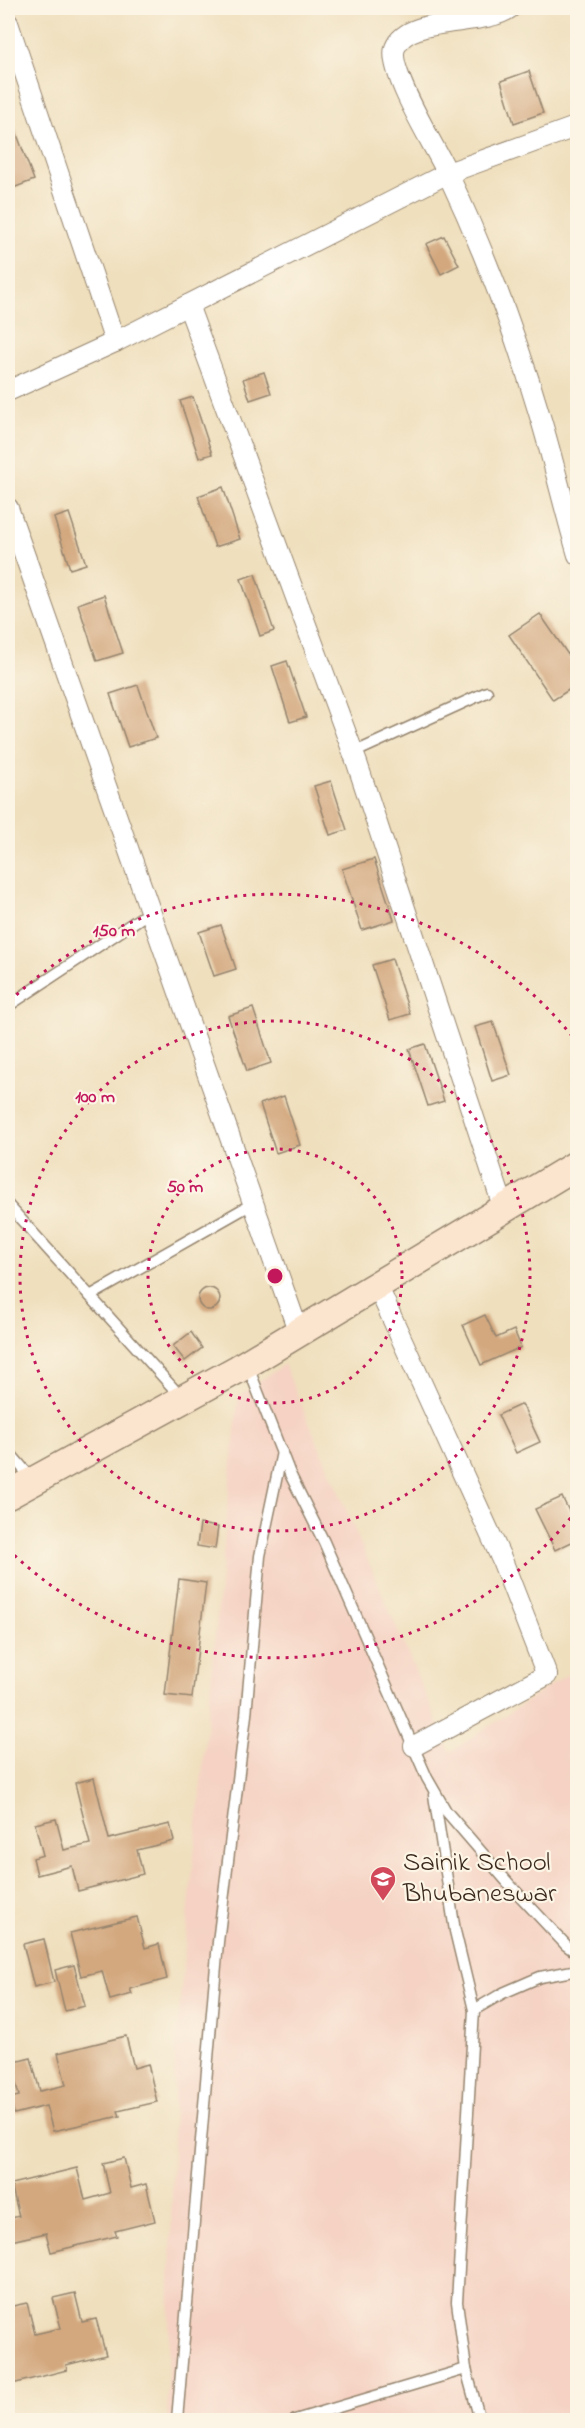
<svg xmlns="http://www.w3.org/2000/svg" width="585" height="2428" font-family="'Indie Flower',sans-serif">
<rect width="100%" height="100%" fill="#fcf5e5"/>
<filter id="ink" filterUnits="userSpaceOnUse"><feTurbulence type="fractalNoise" baseFrequency=".0167" numOctaves="2"/><feDisplacementMap in="SourceGraphic" scale="12" xChannelSelector="R" yChannelSelector="G"/><feConvolveMatrix kernelMatrix="1 2 1 2 8 2 1 2 1" color-interpolation-filters="sRGB"/></filter>
<filter id="wash" filterUnits="userSpaceOnUse"><feTurbulence type="fractalNoise" baseFrequency=".008" numOctaves="4" result="noise"/><feDisplacementMap in="SourceGraphic" scale="24" xChannelSelector="R" yChannelSelector="G"/><feGaussianBlur stdDeviation="1.35" result="paint"/><feColorMatrix in="noise" values="0 0 0 0 0 0 0 0 0 0 0 0 0 0 0 0 0 1.4 0 .05"/><feComposite in="paint" operator="in"/></filter>
<g filter="url(#wash)">
<rect width="100%" height="100%" fill="#efdfbd"/>
<polygon fill="#f5d2c3" points="284,1364 450,1752 577,1668 577,2420 167,2420 175,2052 238,1397"/>
<g id="blocks">
<g fill="#d3a87f">
<polygon points="529,71 543,113 514,123 501,81"/>
<polygon points="9,113 34,180 8,190 8,114"/>
<polygon points="444,236 459,265 441,274 426,244"/>
<polygon points="264,372 271,393 250,400 243,379"/>
<polygon points="193,397 212,454 199,458 180,401"/>
<polygon points="223,487 240,539 215,547 198,496"/>
<polygon points="69,513 86,564 70,569 54,518"/>
<polygon points="255,574 274,631 260,636 241,579"/>
<polygon points="104,595 123,653 97,661 78,604"/>
<polygon points="540,614 578,669 578,684 553,700 509,635"/>
<polygon points="287,661 306,717 290,722 272,666"/>
<polygon points="138,685 156,738 128,747 110,694"/>
<polygon points="331,781 347,830 330,835 314,786"/>
<polygon points="374,859 394,920 362,930 342,869"/>
<polygon points="221,925 236,969 214,976 199,932"/>
<polygon points="392,959 410,1014 390,1020 372,965"/>
<polygon points="253,1008 271,1063 247,1071 228,1016"/>
<polygon points="493,1022 511,1075 492,1081 475,1027"/>
<polygon points="425,1044 444,1101 428,1106 409,1049"/>
<polygon points="284,1096 300,1145 276,1153 260,1104"/>
<circle cx="209" cy="1299" r="11"/>
<polygon points="485,1315 496,1338 514,1330 521,1347 481,1365 463,1325"/>
<polygon points="191,1332 202,1348 185,1361 173,1346"/>
<polygon points="522,1404 540,1442 516,1453 498,1415"/>
<polygon points="562,1497 578,1529 578,1539 555,1550 535,1509"/>
<polygon points="200,1524 218,1527 215,1549 197,1546"/>
<polygon points="179,1579 206,1583 192,1698 165,1695"/>
<polygon points="94,1778 109,1839 170,1824 174,1841 137,1850 143,1874 78,1891 72,1866 37,1875 33,1858 43,1855 35,1824 56,1819 64,1850 90,1844 75,1783"/>
<polygon points="137,1917 145,1948 159,1944 167,1979 130,1989 132,1994 110,2000 102,1971 81,1976 70,1933"/>
<polygon points="44,1939 54,1982 34,1987 23,1944"/>
<polygon points="74,1965 85,2006 65,2011 55,1970"/>
<polygon points="126,2036 134,2068 148,2064 157,2102 118,2111 120,2116 53,2131 46,2106 14,2114 10,2098 19,2096 11,2063 31,2058 40,2091 66,2085 58,2053"/>
<polygon points="124,2158 131,2188 146,2184 155,2221 115,2231 117,2236 51,2252 46,2233 11,2241 8,2219 19,2216 11,2184 77,2168 85,2200 110,2193 103,2163"/>
<polygon points="75,2293 82,2322 96,2319 106,2355 66,2365 67,2370 8,2385 8,2307 27,2303 35,2334 61,2328 53,2298"/>
</g>
</g>
</g>
<g filter="url(#ink)">
<use href="#blocks" fill-opacity="0" stroke="#95846e" stroke-width="1.5"/>
<g fill="none" stroke-linecap="round" stroke-linejoin="round">
<g stroke="#95846e" stroke-width="13">
<g id="lane">
<polyline points="353,753 487,692"/>
<polyline points="8,1006 151,911"/>
<polyline points="8,1205 182,1398"/>
<polyline points="90,1296 252,1204"/>
<polyline points="247,1364 290,1474 324,1542 427,1778 446,1811 509,1884 566,1945 578,1954"/>
<polyline points="8,1451 33,1480"/>
<polyline points="434,1795 455,1931 474,2010 457,2302 466,2369 480,2420"/>
<polyline points="474,2010 503,1993 540,1977 578,1970"/>
<polyline points="177,2420 218,1942 246,1715 260,1556 282,1452"/>
<polyline points="295,2420 466,2369"/>
</g>
</g>
<g stroke="#95846e" stroke-width="22">
<g id="street">
<path d="M510 8C483 28 408 14 395 48 387 71 436 148 447 172 485 252 517 338 542 423 555 467 565 511 578 555"/>
<polyline points="8,23 115,342"/>
<polyline points="188,305 357,763 504,1209"/>
<polyline points="8,391 115,342 448,173 578,126"/>
<polyline points="8,508 299,1333"/>
<polyline points="377,1285 502,1560 547,1675 414,1746"/>
</g>
</g>
<g stroke="#95846e" stroke-width="31">
<polyline id="secondary" points="8,1495 238,1369 578,1164"/>
</g>
<use href="#lane" stroke="#fff" stroke-width="10"/>
<use href="#street" stroke="#fff" stroke-width="20"/>
<use href="#secondary" stroke="#fce5cf" stroke-width="28"/>
</g>
</g>
<g fill="none" stroke="#c2185b" stroke-width="3" stroke-dasharray="3 6">
<circle cx="275" cy="1276" r="127"/>
<circle cx="275" cy="1276" r="255"/>
<path d="M576 1511A382 382 0 0 1 10 1551M10 1001A382 382 0 0 1 576 1041"/>
</g>
<defs>
<g id="school-pin" transform="scale(1.35)"><path d="M0 17L-7.5 6A9.5 9.5 0 1 1 7.5 6Z" fill="#d1495b" stroke="#fcf5e5"/><path d="M0-5L7-2L0 1L-7-2ZM-4 1L0 2.5L4 1V4Q0 6-4 4Z" fill="#fff"/></g>
</defs>
<g fill-rule="evenodd">
<use href="#school-pin" x="383" y="1879"/>
</g>
<g text-anchor="middle" dominant-baseline="central" stroke-width="4.5" stroke-linejoin="round" paint-order="stroke">
<g font-size="27" fill="#3b2a1e" stroke="#fcf5e5" text-anchor="start">
<text x="403" y="1863">Sainik School<tspan x="403" dy="31">Bhubaneswar</tspan></text>
</g>
</g>
<circle cx="275" cy="1276" r="9" fill="#c2185b" stroke="#fcf5e5" stroke-width="3"/>
<g font-size="18" text-anchor="middle" font-weight="bold" fill="#c2185b" stroke="#fcf5e5" stroke-width="4.5" stroke-linejoin="round" paint-order="stroke">
<text x="114" y="936">150 m</text>
<text x="95" y="1102">100 m</text>
<text x="185" y="1192">50 m</text>
</g>
<rect width="585" height="2428" fill="none" stroke="#fcf5e5" stroke-width="30"/>
</svg>
